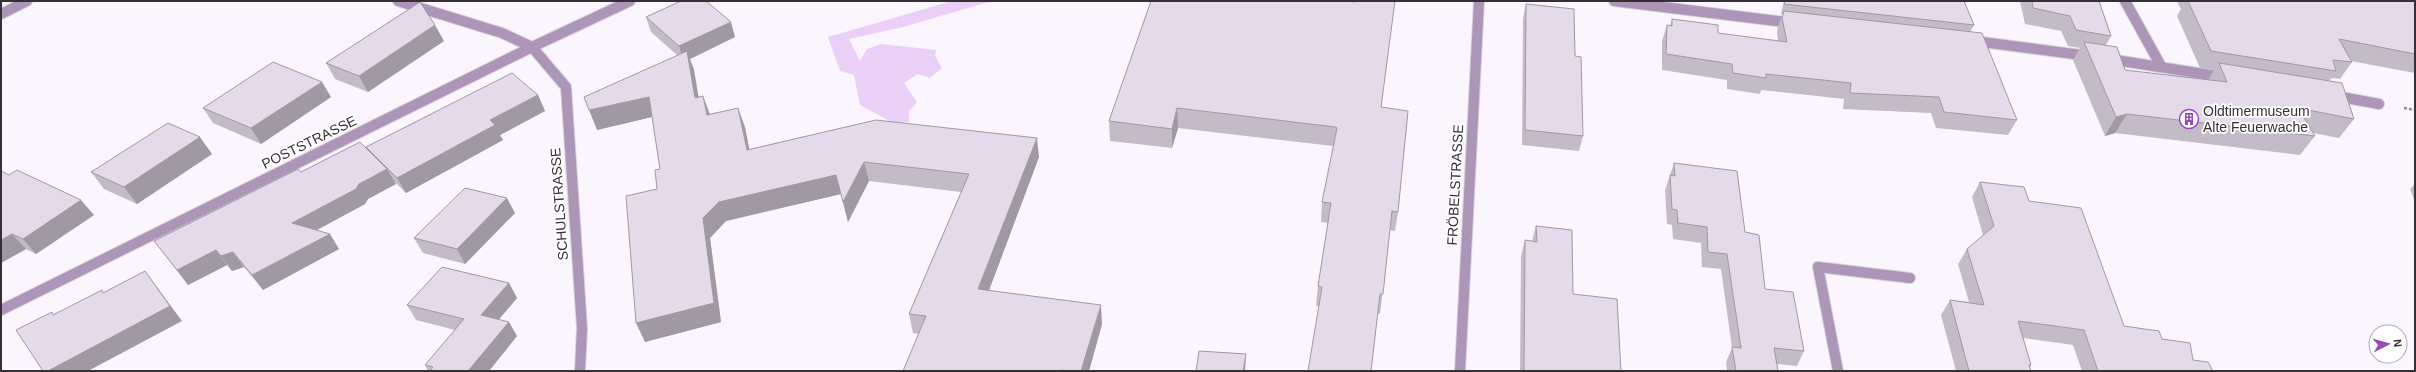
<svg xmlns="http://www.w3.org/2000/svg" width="2416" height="372" font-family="Arial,sans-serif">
<rect width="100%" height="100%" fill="#fbf5fe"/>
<polygon fill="#ead0f7" points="952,1 992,1 903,27 849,39 860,61 867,49 881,44 936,50 935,56 942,68 930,78 918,74 904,83 917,102 909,111 909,122 895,124 860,105 854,75 840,71 828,37"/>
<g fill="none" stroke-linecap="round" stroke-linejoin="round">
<g stroke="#d7d2da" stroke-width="12">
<polyline id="lane" points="1818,267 1910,278"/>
</g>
<g stroke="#d7d2da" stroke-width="12">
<g id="street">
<polyline points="398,1 502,33 532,47 566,87 582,328 580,371"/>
<polyline points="1614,1 1793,23"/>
<polyline points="2125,1 2161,66"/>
<polyline points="1,14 27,1"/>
<polyline points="1974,41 2089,56"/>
<polyline points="2109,59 2223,77"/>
<polyline points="2336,96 2379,104"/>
<polyline points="1818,267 1838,371"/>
<polyline points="1,310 532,47 630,1"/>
<polyline points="1460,371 1479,1"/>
</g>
</g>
<polyline stroke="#908b92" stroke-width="2.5" stroke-dasharray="3 2" stroke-linecap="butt" points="2404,108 2415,110"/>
<use href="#lane" stroke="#ad95b8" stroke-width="10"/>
<use href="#street" stroke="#ad95b8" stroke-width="10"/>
</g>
<g fill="#c4bbc8">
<polygon points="1784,1 1964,1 1974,25 1970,32 2017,120 2008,135 1936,128 1931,113 1843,109 1844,99 1761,90 1760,94 1727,89 1727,80 1662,70 1662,41 1667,25 1670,26 1672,19 1718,33 1778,41 1777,33 1778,26 1783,14 1781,14"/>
<polygon points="2020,1 2099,1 2111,36 2106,45 2125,70 2208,80 2214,70 2200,68 2177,16 2181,9 2177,1 2415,1 2415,73 2351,61 2352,62 2340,79 2332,78 2329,81 2354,119 2339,138 2313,133 2315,136 2300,155 2115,133 2105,136 2073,60 2080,48 2068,46 2061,31 2025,24"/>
<polygon points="1355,2 1381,107 1398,212 1395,231 1390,230 1380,314 1316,306 1318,286 1328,223 1321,222 1322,202 1334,146 1333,146 1178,128 1172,148 1110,141 1109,121"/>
<polygon points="1526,4 1575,56 1583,136 1579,151 1522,145 1523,19"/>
<polygon points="646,17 735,37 690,59 694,70 698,97 703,96 710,114 745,127 749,149 1039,157 989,290 1102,324 1089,371 903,371 919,334 913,333 909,314 961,192 869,181 848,222 841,194 726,221 710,238 721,322 645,342 657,189 660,169 652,117 597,130 677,55 651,32"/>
<polygon points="444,41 368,92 335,79 326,63"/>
<polygon points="538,95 545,111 500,135 503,140 406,193 394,181 396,184 368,199 365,204 317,230 339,249 263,290 244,267 232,271 227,265 188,285 154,241 301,172 369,151 366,147"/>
<polygon points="331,97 261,144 213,123 203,108"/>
<polygon points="212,154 137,204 104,189 91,172"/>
<polygon points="1674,163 1745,232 1765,289 1804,351 1797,366 1777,364 1778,371 1727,371 1726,362 1732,348 1721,269 1702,267 1701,243 1673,239 1672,225 1667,224 1665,190"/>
<polygon points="1,171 94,215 36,254 26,249 1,263"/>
<polygon points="1980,182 2029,201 2124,326 2162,339 2193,360 2213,371 2082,371 2073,345 2023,338 2031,365 2030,367 2031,371 1956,371 1941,315 1950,300 1969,302 1958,264 1967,249 1983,235 1972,197"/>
<polygon points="2415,184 2415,202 2410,189"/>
<polygon points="515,213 465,264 423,253 414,238"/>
<polygon points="1536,226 1573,294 1621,371 1520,371 1521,256 1525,240 1532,241"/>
<polygon points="509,283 517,298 499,319 517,336 489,371 428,371 425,365 455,330 416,320 407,305"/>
</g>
<g fill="#a099a3">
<polygon points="731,22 735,37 690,59 694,70 702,117 679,46"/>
<polygon points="435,25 444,41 368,92 359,76"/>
<polygon points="322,82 331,97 261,144 251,128"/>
<polygon points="538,95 545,111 500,135 503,140 406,193 397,178 490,120"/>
<polygon points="703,96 710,116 707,115"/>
<polygon points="649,97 656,116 597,130 589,110"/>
<polygon points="738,108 745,127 753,169 747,150"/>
<polygon points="1177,108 1178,128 1172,148 1172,129"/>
<polygon points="2127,114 2115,133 2105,136 2116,117"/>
<polygon points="200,137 212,154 137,204 124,187"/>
<polygon points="1037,138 1039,157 982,309 978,289"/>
<polygon points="864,162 869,181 848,222 843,202"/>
<polygon points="387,169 396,184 368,199 365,204 302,238 292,223 359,184"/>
<polygon points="836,175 841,194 726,221 710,238 721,322 645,342 636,323 703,218 719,202"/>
<polygon points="507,198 515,213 465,264 457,249"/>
<polygon points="81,200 94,215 36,254 23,239"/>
<polygon points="12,234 26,249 1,263 1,240"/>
<polygon points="330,234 339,249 263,290 252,275"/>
<polygon points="216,250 227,265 188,285 177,270"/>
<polygon points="233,252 244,267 232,271 221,256"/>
<polygon points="145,271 156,286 182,321 88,371 48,371"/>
<polygon points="509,283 517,298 490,330 481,315"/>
<polygon points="1101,305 1102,324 1089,371 1081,371"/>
<polygon points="509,322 517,336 489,371 468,371"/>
<polygon points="1246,354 1245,371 1243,371"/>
</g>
<g fill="#e4dae9" stroke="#a099a3">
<polygon points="681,1 706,1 731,22 679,46 646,17"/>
<polygon points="1151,1 1347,1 1355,2 1355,1 1395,1 1381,107 1408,111 1398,212 1392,211 1383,294 1380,294 1371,371 1308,371 1322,287 1318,286 1331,203 1322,202 1337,128 1335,127 1177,108 1172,129 1109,121"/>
<polygon points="1785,1 1964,1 1974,25 1784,4"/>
<polygon points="2032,1 2099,1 2111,36 2076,30 2070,16 2033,8"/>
<polygon points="2188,1 2415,1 2415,54 2339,39 2352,62 2333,60 2336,71 2211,51"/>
<polygon points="420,2 435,25 359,76 326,63"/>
<polygon points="1526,4 1574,9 1575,56 1581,57 1583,136 1525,130"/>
<polygon points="1784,11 1982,33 2017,120 1944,112 1939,97 1850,93 1851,83 1766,74 1766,78 1733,73 1732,64 1666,54 1667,25 1672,26 1672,19 1718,25 1718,33 1787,42 1782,18"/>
<polygon points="2084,42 2117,47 2125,70 2227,82 2219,63 2342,83 2354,119 2298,108 2315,136 2127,114 2116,117"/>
<polygon points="687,51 695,98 703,96 707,115 738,108 747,150 876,120 1037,138 978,289 1101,305 1081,371 1070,371 1061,370 1061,371 903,371 926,316 909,314 969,174 864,162 843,202 836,175 719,202 703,218 714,303 636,323 626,196 657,189 655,170 660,169 649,97 589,110 584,97"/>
<polygon points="273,62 322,82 251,128 203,108"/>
<polygon points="512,73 538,95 490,120 495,125 397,178 366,147"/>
<polygon points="168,123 200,137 124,187 91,172"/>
<polygon points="360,142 387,169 359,184 356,189 292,223 330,234 252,275 233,252 221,256 216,250 177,270 154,241 298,169 301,172"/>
<polygon points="1674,163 1737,171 1745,232 1759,235 1765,289 1793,292 1804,351 1774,348 1778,371 1736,371 1732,347 1741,348 1727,254 1708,252 1707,227 1678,223 1677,210 1672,209 1670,175 1675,176"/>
<polygon points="17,170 81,200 23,239 12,234 1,240 1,171 9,175"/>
<polygon points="1980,182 2024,187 2029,201 2081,208 2124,326 2159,331 2162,339 2190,343 2193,360 2208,362 2213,371 2098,371 2084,330 2018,321 2031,365 2029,365 2031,371 1969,371 1950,300 1984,305 1967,249 1994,226"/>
<polygon points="465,188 507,198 457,249 414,238"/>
<polygon points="1536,226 1572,230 1573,294 1617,299 1621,371 1524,371 1525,240 1537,242"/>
<polygon points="442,267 509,283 481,315 509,322 468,371 430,371 433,367 425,365 464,319 407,305"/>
<polygon points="145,271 170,306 48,371 43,371 16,330 52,312 53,315 102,290 103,293"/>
<polygon points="1199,351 1246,354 1243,371 1196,371"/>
</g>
<defs>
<g id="building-ring" transform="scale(1)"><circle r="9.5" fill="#fff" stroke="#9a4aba" stroke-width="1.5"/><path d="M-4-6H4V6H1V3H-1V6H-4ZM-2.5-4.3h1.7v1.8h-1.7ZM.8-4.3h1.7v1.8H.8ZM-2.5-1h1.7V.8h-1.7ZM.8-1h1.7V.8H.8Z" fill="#9a4aba"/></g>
</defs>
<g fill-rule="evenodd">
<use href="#building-ring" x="2189" y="119"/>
</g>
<g text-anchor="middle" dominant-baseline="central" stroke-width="3.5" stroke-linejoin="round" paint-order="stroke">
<g font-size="14" fill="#343036" stroke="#fff" text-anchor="start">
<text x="2203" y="111">Oldtimermuseum<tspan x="2203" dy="16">Alte Feuerwache</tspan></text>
</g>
<g font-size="14" fill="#343036" stroke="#fff">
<text transform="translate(309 142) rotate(-26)">POSTSTRASSE</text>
<text transform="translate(1455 185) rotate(-87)">FRÖBELSTRASSE</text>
<text transform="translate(559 204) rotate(-94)">SCHULSTRASSE</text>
</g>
</g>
<rect width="2416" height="372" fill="none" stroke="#343036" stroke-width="4"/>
<g transform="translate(2388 344) rotate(84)"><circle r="19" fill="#ffffff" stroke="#aeacaf"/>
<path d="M0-3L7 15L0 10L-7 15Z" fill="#9a4aba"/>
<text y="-6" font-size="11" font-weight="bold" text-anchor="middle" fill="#343036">N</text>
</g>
</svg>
